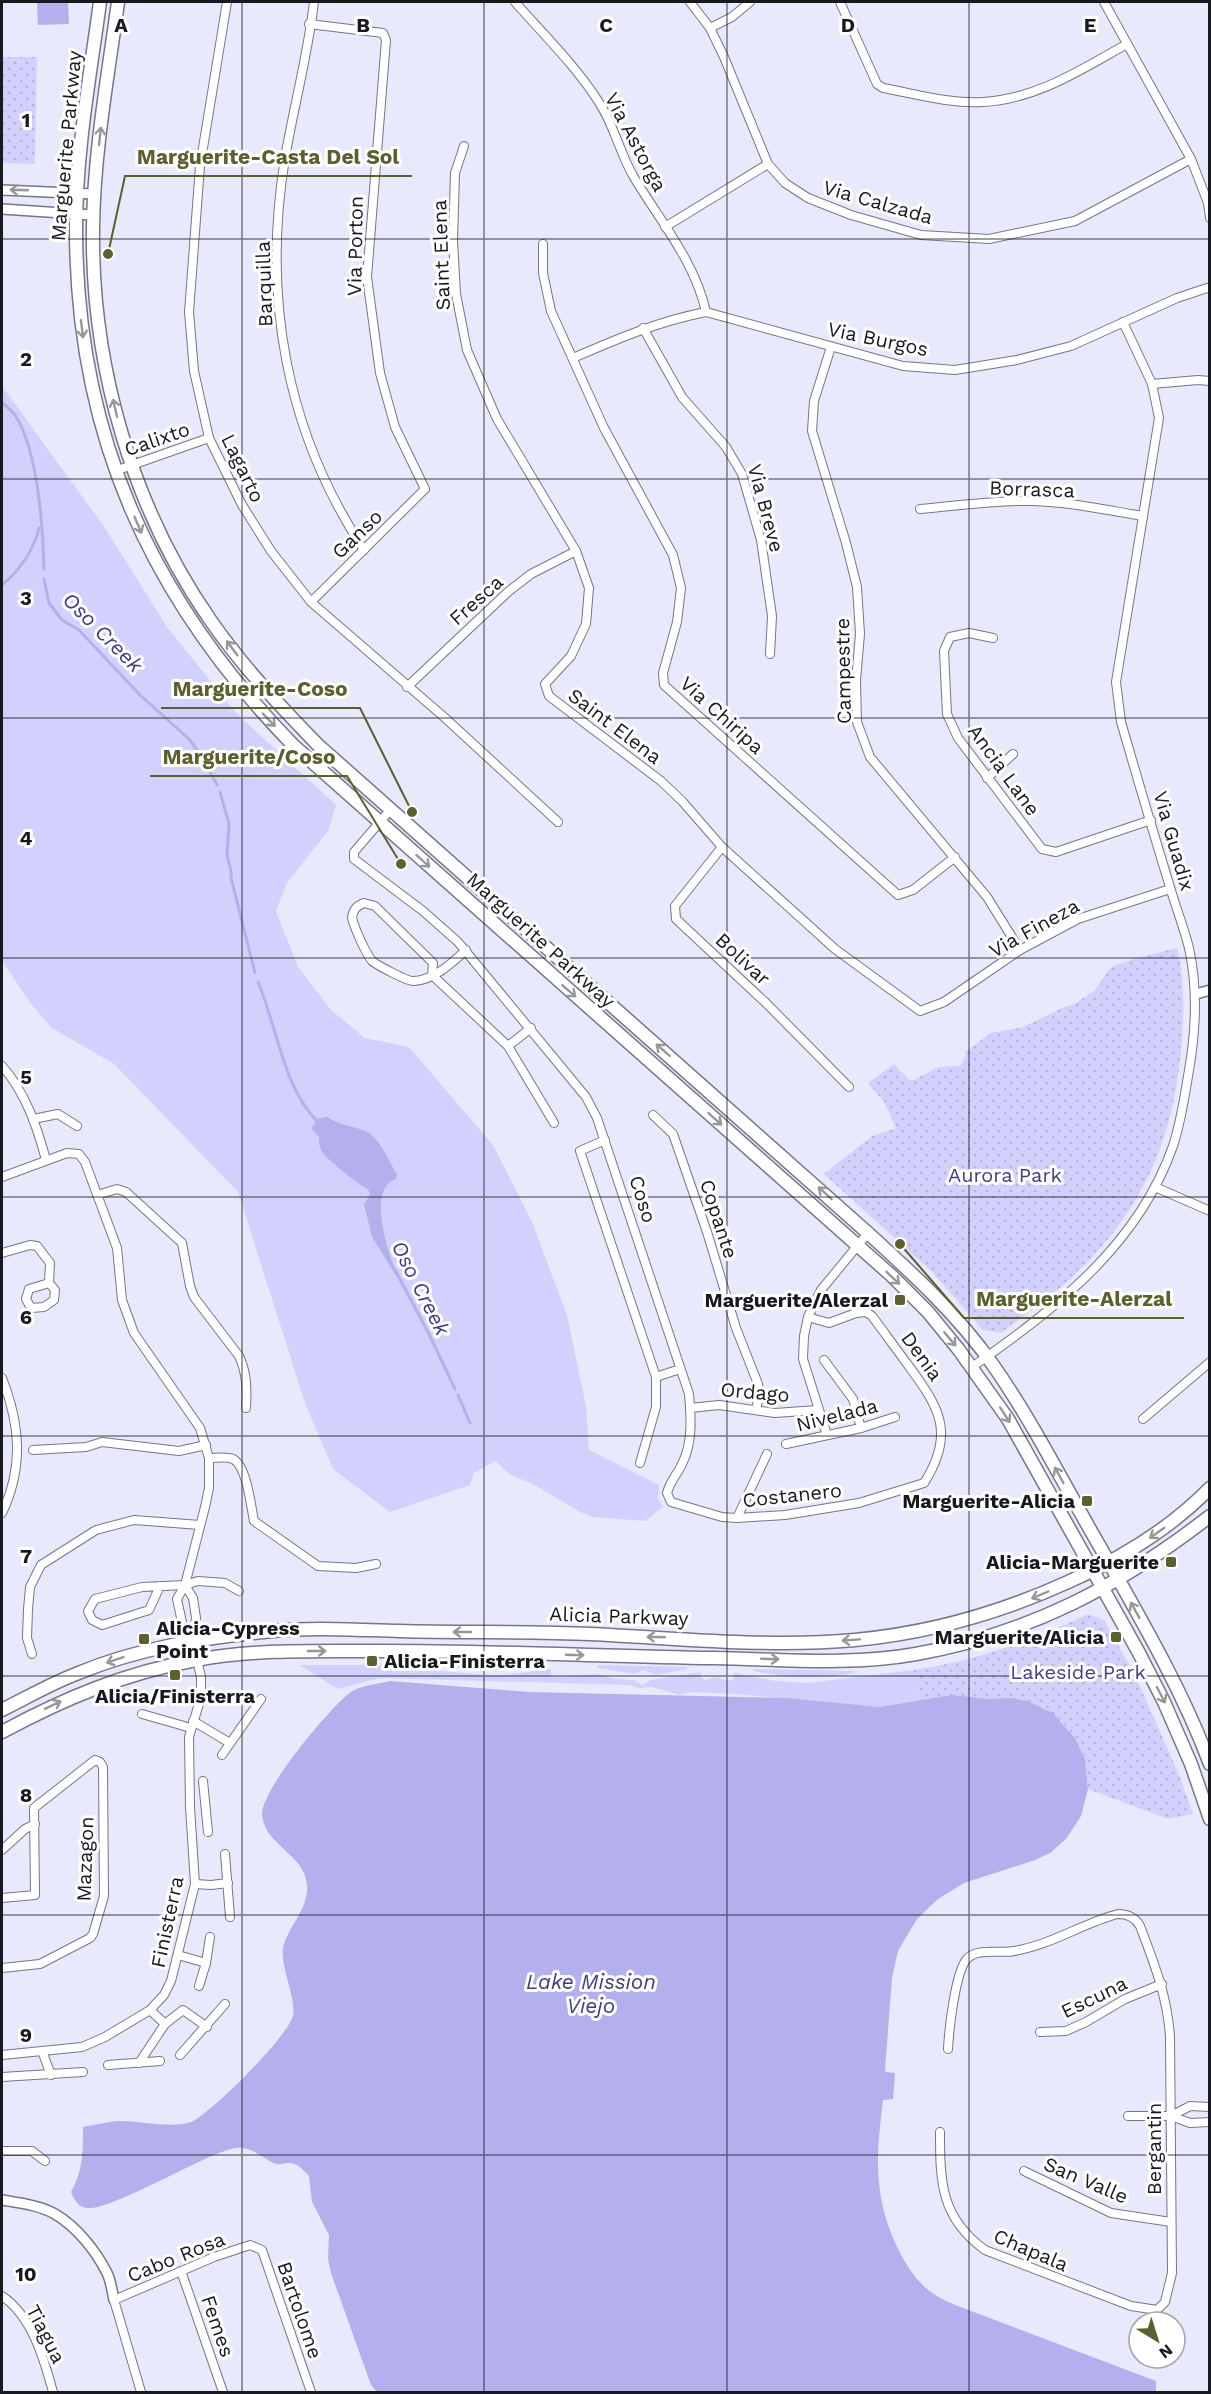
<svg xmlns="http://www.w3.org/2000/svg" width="1211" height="2394" font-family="'Work Sans',sans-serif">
<defs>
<pattern id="park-dots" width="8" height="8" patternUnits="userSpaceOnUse" patternTransform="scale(1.5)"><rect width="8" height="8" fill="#d2d1fd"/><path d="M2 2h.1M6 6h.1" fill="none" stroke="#b4b3d8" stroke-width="1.8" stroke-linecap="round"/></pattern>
</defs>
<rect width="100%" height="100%" fill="#e9e9fd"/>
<g fill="#d2d1fd">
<polygon points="2,386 105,528 167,627 237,714 336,805 328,831 287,883 276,911 298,967 331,1010 365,1038 409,1047 493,1145 532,1222 567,1315 586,1406 589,1450 659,1485 658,1498 663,1507 645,1521 593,1517 580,1512 533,1484 511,1475 495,1461 474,1473 470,1485 390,1512 333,1469 305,1403 238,1192 114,1064 52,1028 31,1004 2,961"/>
<path d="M428 1661 534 1664V1666C499 1673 463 1670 428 1663Z"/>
<polygon points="299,1665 401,1665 407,1668 420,1665 433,1670 484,1675 504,1675 551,1669 551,1675 557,1677 596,1674 616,1679 634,1680 642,1685 651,1680 701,1672 701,1677 705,1680 718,1677 728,1681 733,1679 734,1673 776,1681 808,1683 914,1670 920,1702 880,1707 735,1694 692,1692 680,1695 652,1687 639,1688 628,1685 380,1678 338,1689"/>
<polygon points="598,1665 687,1667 687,1669 656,1675 643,1670 635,1674 598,1668"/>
<path d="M753 1669 854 1671 855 1673C821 1679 787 1678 753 1671Z"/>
</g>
<g fill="url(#park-dots)">
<polygon points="2,57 37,57 35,164 2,163"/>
<path d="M1177 948C1186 986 1184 1023 1180 1061 1170 1151 1136 1219 1069 1280 1048 1299 1024 1316 1001 1333L983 1330 931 1271 824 1174 872 1136 896 1128 884 1102 868 1083 894 1064 909 1080H914L938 1067 960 1066 966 1056 965 1052 991 1033 1023 1027 1064 1007 1075 1004 1095 990 1111 967 1137 958Z"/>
<path d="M1088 1614 1104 1620 1135 1675 1180 1777 1193 1814 1168 1819 1088 1789 1085 1759 1075 1738 1061 1721 1045 1708 952 1695 920 1702 914 1670C975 1661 1033 1640 1088 1614Z"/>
</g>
<g fill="#b3b0ed">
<polygon points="37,2 68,2 69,24 38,25"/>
<path d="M327 1117C339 1124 350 1126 363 1130 379 1135 389 1161 397 1175L396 1179C366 1188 388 1253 397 1273L395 1274 372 1237 364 1204 370 1195 368 1189C360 1186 328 1160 322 1152 319 1147 319 1142 319 1137L311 1128 315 1124V1119Z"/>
<path d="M390 1681 529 1692 787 1698 880 1707 952 1695 988 1699 1013 1698 1030 1702 1053 1713 1075 1738 1085 1759 1088 1789 1081 1816 1066 1839 1050 1853 1035 1860 964 1883 938 1899 917 1919 898 1951 892 1978 885 2070 886 2072 895 2073 893 2099 883 2100C880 2127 876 2156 879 2183 882 2216 897 2256 919 2281 929 2293 943 2300 958 2306L1156 2381V2392H377L371 2385 331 2273 328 2259 329 2235 312 2202 309 2176C304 2171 299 2164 291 2163 287 2162 282 2165 277 2164 262 2160 251 2143 231 2149 200 2157 109 2212 86 2208 77 2206 74 2199 71 2192 83 2171 83 2151 83 2127 94 2125 107 2122 118 2121 137 2120 173 2129 191 2122 211 2113 290 2035 293 2015 296 1997 280 1966 283 1948 288 1926 309 1909 307 1885 305 1854 265 1846 262 1815 260 1791 331 1706 351 1692 361 1685 379 1684 390 1681Z"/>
</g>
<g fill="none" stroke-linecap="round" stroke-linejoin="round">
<g stroke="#b3b0ed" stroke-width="3">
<path d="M2 402C6 406 12 411 15 415 38 450 43 528 44 569"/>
<polyline points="44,579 49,603 62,620 79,630 140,695 189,739 202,757 217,785"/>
<path d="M2 585C20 570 33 552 39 528"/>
<polyline points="220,792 229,824 227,855 231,871 231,878 255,973"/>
<path d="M258 982C277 1026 283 1087 317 1121"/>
<polyline points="395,1270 428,1332 455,1389"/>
<polyline points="458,1395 470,1423"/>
</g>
<g stroke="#767687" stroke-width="10">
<g id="minor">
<polyline points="227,2 200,166 189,312 194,371 209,438 242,505 271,551 311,602 444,717 558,822"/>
<path d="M314 2C308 54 294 106 285 158 262 297 286 432 364 550"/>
<path d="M515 2C543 34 577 67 600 104 615 127 620 155 635 179 661 222 695 262 706 312"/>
<polyline points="690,2 710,28 724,57 768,164 785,183 808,198 851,215 921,235 989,239 1075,221 1191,159"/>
<path d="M840 2 877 84 883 88C916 94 950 104 983 102 1037 99 1082 69 1127 44"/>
<polyline points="1104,2 1191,159 1208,203 1210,218"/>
<polyline points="309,24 383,33 386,40 367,277 380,373 395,427 425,489 311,602"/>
<polyline points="710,28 732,17 750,2"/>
<polyline points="464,146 455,173 453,241 456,294 467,350 497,419 576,551 589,588 586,624 571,656 545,684 549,696 661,781 682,801 722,847 835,949 920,1011 944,1002 1020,950 1078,919 1170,889"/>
<polyline points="665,227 768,164"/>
<polyline points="543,244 543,273 551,311 604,428 673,555 681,588 677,622 663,673 664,685 898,895 913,890 955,857"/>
<polyline points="643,328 682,397 726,447 742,474 761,540 772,616 770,654"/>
<polyline points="831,347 814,401 812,431 846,543 857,587 860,634 856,680 857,722 870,757 987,897 1020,950"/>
<path d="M573 358C617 339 659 321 706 312L903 366 955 370 1017 360 1071 346 1177 298 1210 287"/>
<polyline points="1152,384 1198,380 1210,381"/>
<polyline points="115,471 209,438"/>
<path d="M920 509C957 506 994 500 1032 501 1069 502 1106 510 1143 516"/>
<polyline points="993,638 969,633 950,637 944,651 947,714 958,738 1042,849 1056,852 1151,820"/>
<polyline points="407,687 509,591 531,574 576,551"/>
<polyline points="987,778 1013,754"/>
<path d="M391 809 354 852V859L423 911 458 942 586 1097 597 1118 689 1394C691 1417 693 1443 682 1464 677 1475 670 1481 667 1493L671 1502 722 1517 737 1518 785 1515 859 1503 924 1483C956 1433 939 1407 908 1365 896 1349 884 1332 872 1316L866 1312 856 1313 829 1323 808 1317"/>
<polyline points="722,847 675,906 676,919 766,1003 849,1087"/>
<path d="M432 975 433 963 375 906 364 903C356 906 353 910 352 918 355 929 365 952 372 961 377 965 408 982 414 981 434 980 452 963 466 950"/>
<polyline points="432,975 508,1046 554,1123"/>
<polyline points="508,1046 531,1028"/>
<path d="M2 1066C25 1092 37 1126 46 1160"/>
<polyline points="653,1115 673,1134 707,1232 736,1328 758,1384 759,1395 756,1410"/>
<polyline points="33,1119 58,1114 77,1126"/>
<polyline points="605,1140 580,1151 656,1377 656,1407 640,1463"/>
<polyline points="2,1177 67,1153 79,1154 85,1162 117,1248 122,1300 134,1333 200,1428 209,1458 209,1488 205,1507 185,1585 177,1599 183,1627 193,1643"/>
<polyline points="1155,1187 1210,1211"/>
<path d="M97 1195 117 1189 126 1192 182 1243 190 1286 194 1297 239 1356C247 1373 247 1389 246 1408"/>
<polyline points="2,1253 30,1245 37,1246 50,1263 49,1283 55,1290 54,1300 44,1307 31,1308 26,1299 29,1289 49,1283"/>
<polyline points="824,1360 853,1399 861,1428"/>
<path d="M972 1367C1055 1309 1138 1246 1173 1146 1181 1122 1185 1095 1189 1070 1196 1030 1198 989 1189 948 1184 928 1176 908 1170 887 1153 832 1137 777 1121 722L1116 682 1159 418 1152 384 1123 322"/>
<polyline points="656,1377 680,1369"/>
<path d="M2 1378C20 1424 24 1467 2 1513"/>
<polyline points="690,1408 719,1405 775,1413 817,1410"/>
<polyline points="1143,1419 1210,1362"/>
<polyline points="827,1435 803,1359 804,1336 808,1317 821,1290 868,1233"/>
<polyline points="786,1444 861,1428 895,1417"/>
<polyline points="33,1450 86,1447 102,1442 179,1451 206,1445"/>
<path d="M209 1458C217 1458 226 1456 233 1459 247 1466 251 1507 254 1521L318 1566 356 1568 376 1564"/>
<polyline points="737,1518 767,1454"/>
<polyline points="160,1586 149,1610 102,1625 92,1620 88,1611 95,1599 142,1587 185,1585 198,1581 225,1583 239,1591"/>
<polyline points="32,1654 27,1638 28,1609 30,1587 41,1565 96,1530 134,1520 200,1525"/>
<polyline points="142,1714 191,1728"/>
<polyline points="193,1721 230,1743"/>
<polyline points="222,1755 261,1699"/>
<polyline points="203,1781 208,1832"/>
<polyline points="2,1850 25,1829 35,1824"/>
<polyline points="225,1854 230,1917"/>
<polyline points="195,1884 211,1885 228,1883"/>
<polyline points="2,1898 35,1895 34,1808 95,1760 100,1762 103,1767 104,1896 93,1934 90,1938 40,1964 2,1968"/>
<polyline points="178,1955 206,1963"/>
<polyline points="199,1986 206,1963 210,1937"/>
<polyline points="150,2010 165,2024 183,2010 207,2027"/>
<polyline points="1040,2032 1066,2031 1086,2022 1125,1999 1162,1984"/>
<polyline points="42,2051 51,2075"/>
<polyline points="2,2055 82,2047 105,2037 150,2010 164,1995 171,1981 195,1884 190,1807 189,1737 201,1697 201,1677 193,1643 196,1618 193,1598 185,1585"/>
<polyline points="180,2055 225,2004"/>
<polyline points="139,2063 165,2024"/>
<polyline points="108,2065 160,2061"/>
<polyline points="2,2077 83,2072"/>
<polyline points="1128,2116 1171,2116 1190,2123 1210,2122"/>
<polyline points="1171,2116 1190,2106 1210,2107"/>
<path d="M940 2132C940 2183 941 2218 985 2250L1131 2306 1157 2310 1165 2302 1172 2273 1170 2036C1167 1995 1154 1963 1140 1926 1135 1917 1128 1914 1118 1914 1083 1923 1051 1945 1014 1951 1000 1954 976 1947 966 1960 955 1975 949 2030 948 2049"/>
<polyline points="2,2151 32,2151 45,2161"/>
<polyline points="1024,2171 1111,2213 1171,2222"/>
<polyline points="181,2271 223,2392"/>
<path d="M2 2296C32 2316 44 2359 53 2392"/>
<polyline points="141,2392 114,2300 214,2257 250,2245 262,2250 311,2392"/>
</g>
</g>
<g stroke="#767687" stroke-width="12">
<g id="tertiary">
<polyline points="2,190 94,194"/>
<polyline points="2,209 93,215"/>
<polyline points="1196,994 1210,990"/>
<path d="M2 2200C19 2203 39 2205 55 2214 77 2227 96 2251 107 2273 111 2281 112 2291 114 2300"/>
</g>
</g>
<g stroke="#767687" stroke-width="15">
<g id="primary">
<path d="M100 2C90 76 76 152 76 228 76 434 150 598 293 745L892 1276 928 1312 959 1350 1008 1419 1139 1653 1164 1702 1191 1764 1210 1819"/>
<path d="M118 2C108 76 94 152 93 227 91 365 132 508 211 621 243 667 280 706 318 745L868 1233C913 1274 958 1315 993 1365 1033 1422 1064 1485 1099 1545 1139 1616 1181 1687 1210 1764"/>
<path d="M2 1710C26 1698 50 1684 76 1674 138 1648 206 1637 273 1631 315 1627 357 1630 400 1631 463 1633 526 1631 590 1634 677 1638 768 1648 855 1640 930 1633 1000 1613 1068 1582 1120 1559 1170 1529 1210 1488"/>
<path d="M2 1732C65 1698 125 1673 196 1660 256 1649 318 1651 379 1651 491 1651 602 1656 714 1658 781 1659 849 1666 916 1654 1029 1634 1120 1586 1210 1516"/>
</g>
</g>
<use href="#minor" stroke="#fff" stroke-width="8"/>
<use href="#tertiary" stroke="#fff" stroke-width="9"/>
<use href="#primary" stroke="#fff" stroke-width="12"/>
</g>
<defs><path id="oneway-shaft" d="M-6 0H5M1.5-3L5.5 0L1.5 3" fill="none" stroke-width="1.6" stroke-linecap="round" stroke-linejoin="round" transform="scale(1.5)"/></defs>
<g stroke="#97979a">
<use href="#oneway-shaft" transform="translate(100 136) rotate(-84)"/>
<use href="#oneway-shaft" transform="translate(19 190) rotate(-178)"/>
<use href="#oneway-shaft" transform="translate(82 329) rotate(83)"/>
<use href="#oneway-shaft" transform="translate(115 408) rotate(-103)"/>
<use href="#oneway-shaft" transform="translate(138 525) rotate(67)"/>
<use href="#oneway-shaft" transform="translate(232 648) rotate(-127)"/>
<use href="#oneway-shaft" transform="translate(269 720) rotate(46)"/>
<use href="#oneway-shaft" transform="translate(423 861) rotate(42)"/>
<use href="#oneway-shaft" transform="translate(569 991) rotate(41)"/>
<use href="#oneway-shaft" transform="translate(663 1050) rotate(-139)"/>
<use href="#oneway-shaft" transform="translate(715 1119) rotate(42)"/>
<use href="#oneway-shaft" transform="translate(825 1193) rotate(-138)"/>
<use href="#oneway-shaft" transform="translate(893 1278) rotate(43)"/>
<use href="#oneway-shaft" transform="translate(950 1339) rotate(50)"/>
<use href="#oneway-shaft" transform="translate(1005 1415) rotate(57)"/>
<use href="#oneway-shaft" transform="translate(1059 1475) rotate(-119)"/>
<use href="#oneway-shaft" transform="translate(1157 1533) rotate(145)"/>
<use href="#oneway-shaft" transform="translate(1040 1595) rotate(157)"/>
<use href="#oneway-shaft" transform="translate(1135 1610) rotate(-119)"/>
<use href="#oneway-shaft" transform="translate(462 1632) rotate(-180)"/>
<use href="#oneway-shaft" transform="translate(656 1637) rotate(-178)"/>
<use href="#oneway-shaft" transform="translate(851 1640) rotate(176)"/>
<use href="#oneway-shaft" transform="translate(317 1651)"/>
<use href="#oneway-shaft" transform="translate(575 1655) rotate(2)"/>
<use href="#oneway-shaft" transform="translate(770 1659) rotate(2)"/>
<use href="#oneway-shaft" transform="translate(115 1660) rotate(161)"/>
<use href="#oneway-shaft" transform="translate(1161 1695) rotate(63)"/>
<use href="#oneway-shaft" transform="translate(53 1705) rotate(-26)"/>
</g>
<path fill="none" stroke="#18181f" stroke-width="1.5" stroke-opacity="0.55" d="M242 2V2392M484 2V2392M727 2V2392M969 2V2392M2 239H1210M2 479H1210M2 718H1210M2 958H1210M2 1197H1210M2 1436H1210M2 1676H1210M2 1915H1210M2 2155H1210"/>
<g fill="#5d602e" stroke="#fff" stroke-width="2">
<rect x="894" y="1294" width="12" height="12" rx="3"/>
<rect x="1081" y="1495" width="12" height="12" rx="3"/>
<rect x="1165" y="1556" width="12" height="12" rx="3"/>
<rect x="1110" y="1631" width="12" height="12" rx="3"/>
<rect x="138" y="1633" width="12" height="12" rx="3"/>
<rect x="366" y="1655" width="12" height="12" rx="3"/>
<rect x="169" y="1669" width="12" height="12" rx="3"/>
</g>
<g text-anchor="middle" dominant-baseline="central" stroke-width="6" stroke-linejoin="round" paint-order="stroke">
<g font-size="20" fill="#18181f" stroke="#fff">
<text transform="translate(636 142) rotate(62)">Via Astorga</text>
<text transform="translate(66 146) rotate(-85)">Marguerite Parkway</text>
<text transform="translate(878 202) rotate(16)">Via Calzada</text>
<text transform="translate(355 246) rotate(-89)">Via Porton</text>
<text transform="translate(441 255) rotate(-92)">Saint Elena</text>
<text transform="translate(264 284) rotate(-92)">Barquilla</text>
<text transform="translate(878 339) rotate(12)">Via Burgos</text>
<text transform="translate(157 439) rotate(-19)">Calixto</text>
<text transform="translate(243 468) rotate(64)">Lagarto</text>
<text transform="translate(1032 489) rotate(2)">Borrasca</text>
<text transform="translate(766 508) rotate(75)">Via Breve</text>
<text transform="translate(357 534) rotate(-44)">Ganso</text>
<text transform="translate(476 600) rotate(-42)">Fresca</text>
<text transform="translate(843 671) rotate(-91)">Campestre</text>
<text transform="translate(722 715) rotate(42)">Via Chiripa</text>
<text transform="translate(615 726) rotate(37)">Saint Elena</text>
<text transform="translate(1004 770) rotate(54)">Ancia Lane</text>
<text transform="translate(1174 841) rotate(74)">Via Guadix</text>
<text transform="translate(1034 928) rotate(-29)">Via Fineza</text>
<text transform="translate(541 940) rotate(42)">Marguerite Parkway</text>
<text transform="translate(743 959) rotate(43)">Bolivar</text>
<text transform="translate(643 1199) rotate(72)">Coso</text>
<text transform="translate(719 1219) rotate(72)">Copante</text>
<text transform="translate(922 1356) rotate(54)">Denia</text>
<text transform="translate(755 1392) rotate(5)">Ordago</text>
<text transform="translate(837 1415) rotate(-14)">Nivelada</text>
<text transform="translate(792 1495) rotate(-6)">Costanero</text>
<text transform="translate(619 1616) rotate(2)">Alicia Parkway</text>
<text transform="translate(85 1859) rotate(-88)">Mazagon</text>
<text transform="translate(167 1922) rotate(-78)">Finisterra</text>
<text transform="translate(1094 1997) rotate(-26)">Escuna</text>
<text transform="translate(1154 2149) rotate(-90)">Bergantin</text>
<text transform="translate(1086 2180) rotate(23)">San Valle</text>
<text transform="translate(1031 2250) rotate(23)">Chapala</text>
<text transform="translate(176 2257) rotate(-22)">Cabo Rosa</text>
<text transform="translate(300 2310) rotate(71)">Bartolome</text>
<text transform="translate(218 2326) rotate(71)">Femes</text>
<text transform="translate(46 2334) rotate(63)">Tiagua</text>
</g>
<g font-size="20" fill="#463b83" stroke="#fff">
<text x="1005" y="1175">Aurora Park</text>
<text x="1078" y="1672">Lakeside Park</text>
</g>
<g font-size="20" font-weight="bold" fill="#18181f" stroke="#fff" text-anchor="end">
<text x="888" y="1300">Marguerite/Alerzal</text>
<text x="1075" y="1501">Marguerite-Alicia</text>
<text x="1159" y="1562">Alicia-Marguerite</text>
<text x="156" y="1628" text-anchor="start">Alicia-Cypress<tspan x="156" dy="23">Point</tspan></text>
<text x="1104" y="1637">Marguerite/Alicia</text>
<text x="384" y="1661" text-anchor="start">Alicia-Finisterra</text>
<text x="175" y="1696" text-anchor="middle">Alicia/Finisterra</text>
</g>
<g font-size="21" font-style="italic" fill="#433981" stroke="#fff">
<text transform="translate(103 632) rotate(45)">Oso Creek</text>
<text transform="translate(421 1288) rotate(63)">Oso Creek</text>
<text x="591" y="1981">Lake Mission<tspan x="591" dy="24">Viejo</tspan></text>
</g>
</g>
<g font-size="20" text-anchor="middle" font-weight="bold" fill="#18181f" stroke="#fff" stroke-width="6" stroke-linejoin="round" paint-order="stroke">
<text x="121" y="32">A</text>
<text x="363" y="32">B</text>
<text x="606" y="32">C</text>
<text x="848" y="32">D</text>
<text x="1090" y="32">E</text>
<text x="26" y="127">1</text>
<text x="26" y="366">2</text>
<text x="26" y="605">3</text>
<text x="26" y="845">4</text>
<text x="26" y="1084">5</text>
<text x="26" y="1324">6</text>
<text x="26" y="1563">7</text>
<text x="26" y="1802">8</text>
<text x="26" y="2042">9</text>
<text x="26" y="2281">10</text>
</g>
<path fill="none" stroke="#5d602e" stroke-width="2" d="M108 254L125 176H412M412 812L360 708H161M401 864L347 776H150M900 1244L964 1318H1184"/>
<g fill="#5d602e" stroke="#fff" stroke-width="2">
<circle cx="108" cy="254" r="6"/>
<circle cx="412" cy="812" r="6"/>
<circle cx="401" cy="864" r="6"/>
<circle cx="900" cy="1244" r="6"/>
</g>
<g font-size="21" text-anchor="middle" font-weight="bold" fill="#5d602e" stroke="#fff" stroke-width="6" stroke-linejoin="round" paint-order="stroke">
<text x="268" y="164">Marguerite-Casta Del Sol</text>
<text x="260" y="696">Marguerite-Coso</text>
<text x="249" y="764">Marguerite/Coso</text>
<text x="1074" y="1306">Marguerite-Alerzal</text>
</g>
<rect width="1211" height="2394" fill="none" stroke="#18181f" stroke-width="6"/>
<g transform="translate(1157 2340) rotate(142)"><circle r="28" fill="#ffffff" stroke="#a3a3a5" stroke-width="1.5"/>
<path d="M0-4.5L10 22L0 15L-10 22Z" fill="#5d602e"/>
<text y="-9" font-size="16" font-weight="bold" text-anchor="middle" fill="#18181f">N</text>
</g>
</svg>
